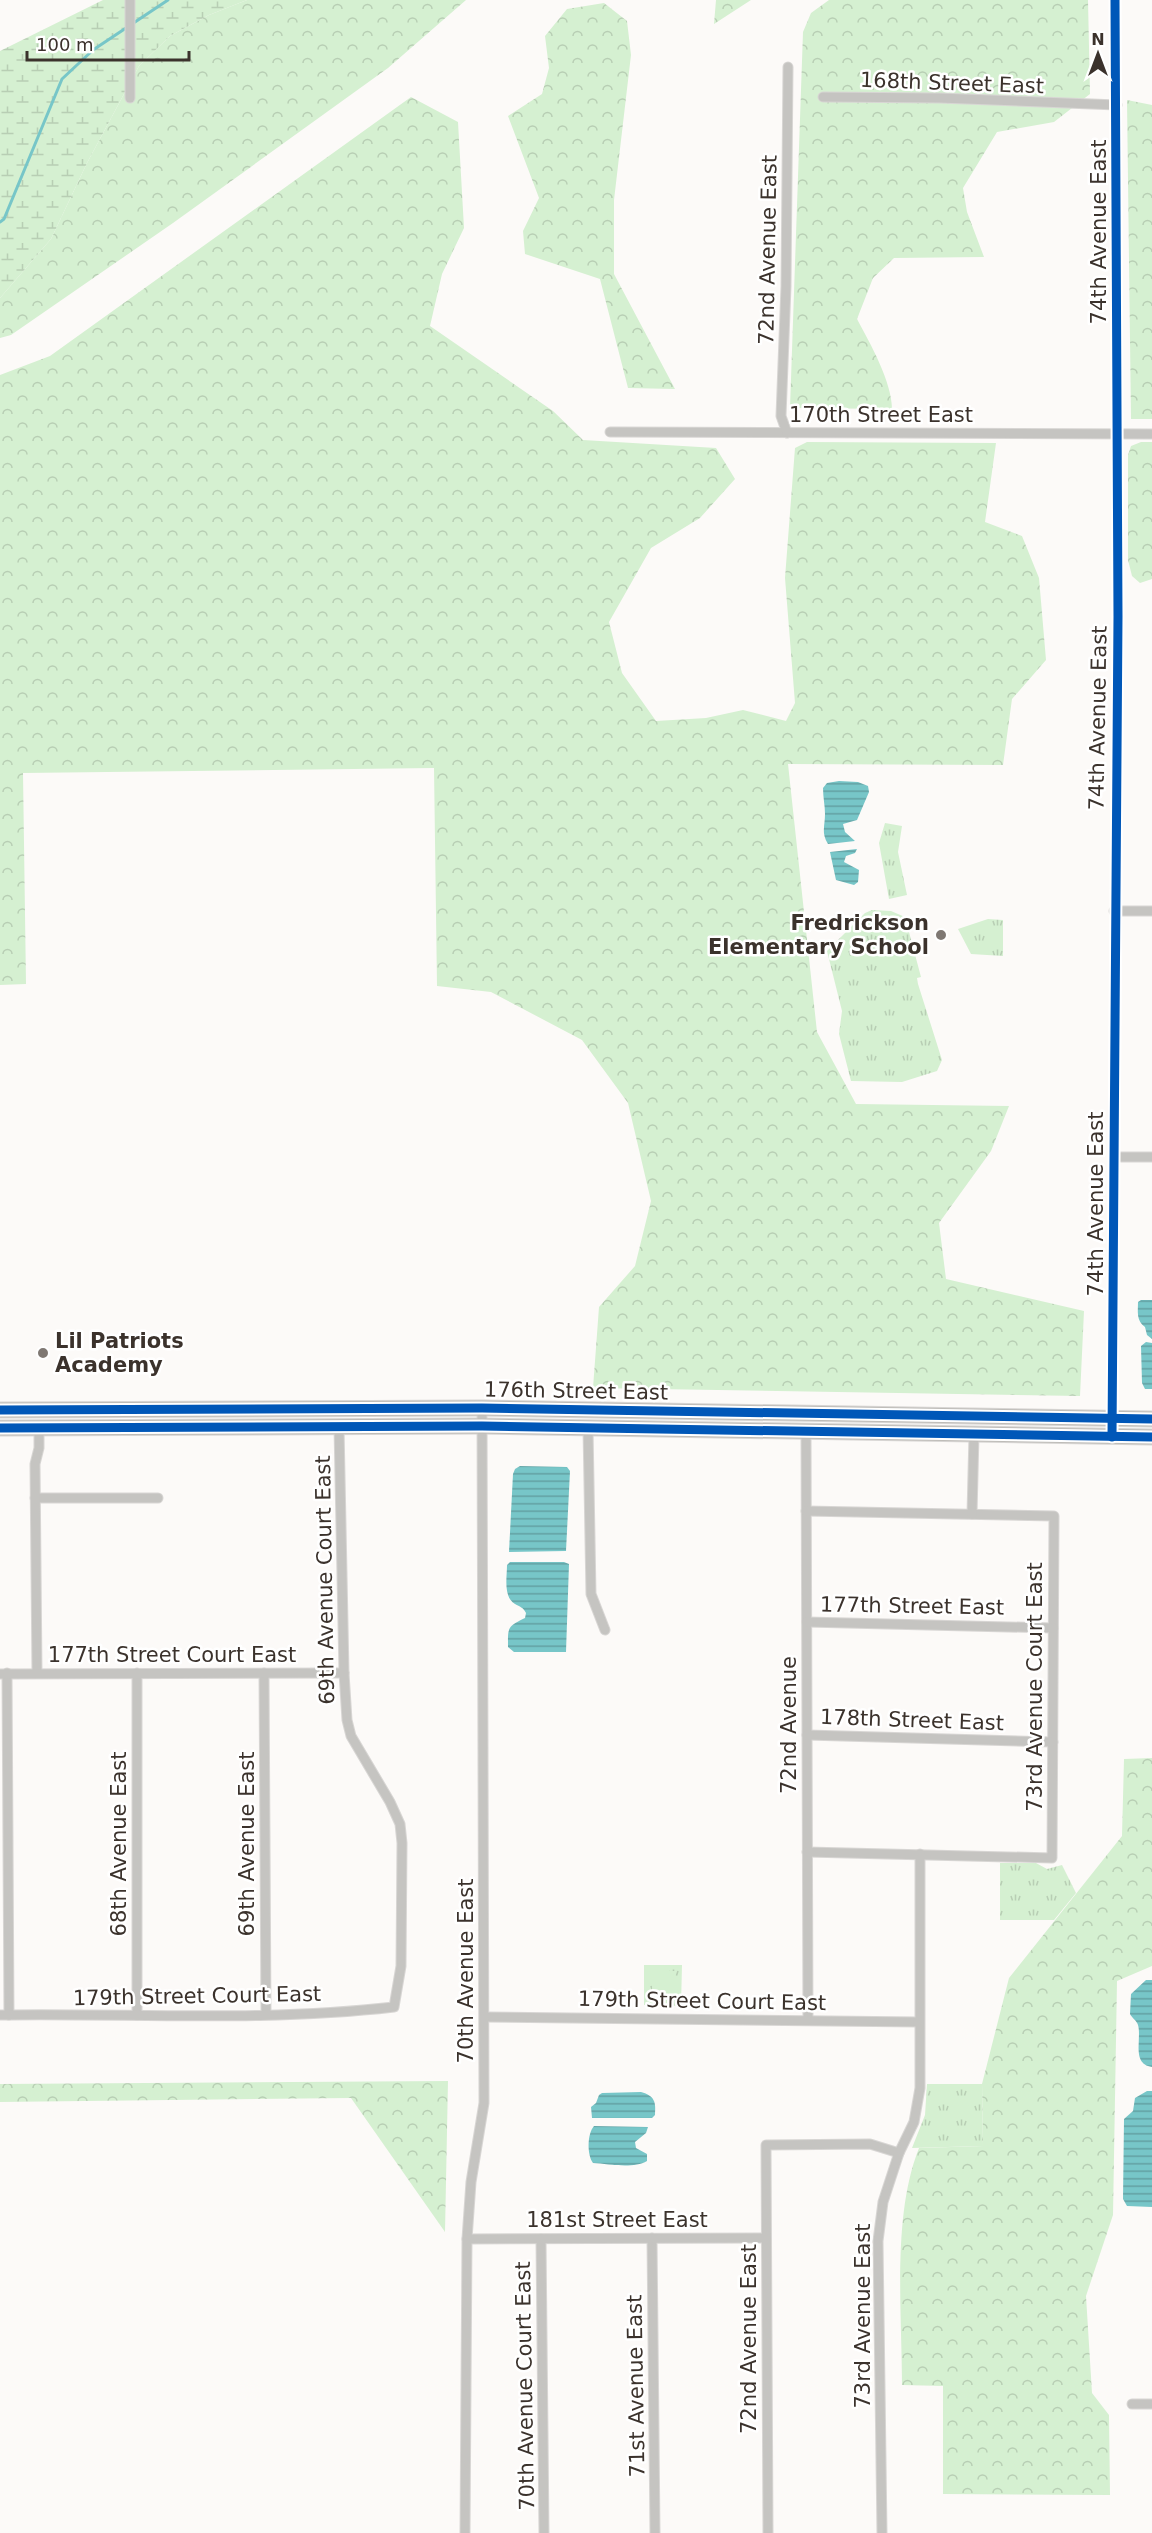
<svg xmlns="http://www.w3.org/2000/svg" width="1152" height="2533" font-family="'DejaVu Sans',sans-serif">
<defs>
<pattern id="forest-crowns" width="20" height="18" patternUnits="userSpaceOnUse" patternTransform="scale(1.5)"><rect width="20" height="18" fill="#d5f0d1"/><path d="M2 6a3 3 0 1 1 6 0M12 15a3 3 0 1 1 6 0" fill="none" stroke="#b8ceb4"/></pattern>
<pattern id="wetland-marsh" width="20" height="14" patternUnits="userSpaceOnUse" patternTransform="scale(1.5)"><rect width="20" height="14" fill="#d5f0d1"/><path d="M1 5h8M5 5V1M11 12h8M15 12V8" fill="none" stroke="#b8ceb4"/></pattern>
<pattern id="park-tufts" width="24" height="20" patternUnits="userSpaceOnUse" patternTransform="scale(1.5)"><rect width="24" height="20" fill="#d5f0d1"/><path d="M3 7l-1-3M5 7V3M7 7l1-3M15 17l-1-3M17 17v-4M19 17l1-3" fill="none" stroke="#b8ceb4"/></pattern>
<pattern id="water-rules" width="6" height="5" patternUnits="userSpaceOnUse" patternTransform="scale(1.5)"><rect width="6" height="5" fill="#77c6c8"/><path d="M0 2.5h6" fill="none" stroke="#63a1a3"/></pattern>
</defs>
<rect width="100%" height="100%" fill="#fcfaf8"/>
<g fill="url(#forest-crowns)">
<polygon points="247,0 466,0 388,68 173,223 11,335 0,338 0,298 51,239 87,163 139,66 170,36 209,15"/>
<polygon points="716,0 751,0 714,24"/>
<path d="M829 0H1088L1090 94 1054 122 997 132 963 188 967 212 984 257 894 258 873 278 857 319C870 343 892 382 892 409L790 408 803 32 811 13Z"/>
<polygon points="604,3 627,21 631,55 614,200 614,274 675,389 628,388 600,279 525,254 523,231 539,198 508,116 542,94 549,68 545,36 567,9"/>
<polygon points="411,97 458,122 464,228 442,274 430,326 553,411 583,440 716,448 735,479 700,518 651,548 609,622 622,673 656,721 706,718 743,710 786,721 795,703 785,578 795,448 807,442 996,443 985,522 1022,536 1039,578 1046,660 1012,699 1003,765 788,764 817,1032 856,1104 1009,1106 991,1151 939,1223 946,1279 1084,1311 1080,1396 593,1388 599,1307 635,1266 651,1201 628,1103 582,1040 491,992 437,986 434,768 23,773 26,984 0,985 0,375 50,356"/>
<polygon points="1127,100 1152,105 1152,419 1131,419"/>
<polygon points="1141,442 1152,442 1152,579 1140,583 1132,576 1128,560 1128,455 1131,446"/>
<path d="M1152 1758V1966L1117 1981 1113 2215 1086 2296 1092 2393 1109 2415 1110 2495 943 2494V2386L902 2385C902 2311 892 2216 919 2148L983 2146 982 2084 1009 1978 1122 1836 1124 1759Z"/>
<polygon points="448,2081 445,2232 351,2098 0,2102 0,2084"/>
</g>
<polygon fill="url(#wetland-marsh)" points="103,0 247,0 209,15 170,36 139,66 87,163 51,239 0,298 0,51"/>
<g fill="url(#park-tufts)">
<polygon points="885,823 902,826 898,852 907,895 889,899 879,843"/>
<polygon points="872,910 891,911 905,917 921,977 917,978 918,984 942,1060 937,1071 902,1082 851,1081 839,1034 842,1011 827,951 865,913"/>
<polygon points="988,919 1003,920 1003,956 971,954 958,929"/>
<polygon points="1000,1863 1036,1863 1047,1869 1062,1865 1076,1893 1054,1920 1000,1920"/>
<polygon points="644,1965 682,1965 681,2006 644,2005"/>
<polygon points="927,2084 982,2084 983,2146 912,2148 925,2115"/>
</g>
<rect fill="#d5f0d1" x="652" y="1971" width="23" height="25"/>
<g fill="url(#water-rules)">
<path d="M839 781 858 782 868 786 869 792 857 820 843 824 845 832 855 841 828 844C821 833 825 826 825 814 825 806 823 797 823 788L827 783Z"/>
<polygon points="857,849 855,853 846,856 844,862 859,870 858,882 854,885 836,880 830,852"/>
<path d="M1141 1300H1152V1339L1147 1335 1145 1327C1136 1321 1138 1311 1138 1302Z"/>
<polygon points="1146,1342 1152,1343 1152,1389 1145,1389 1142,1383 1141,1346"/>
<polygon points="520,1466 567,1467 570,1471 566,1551 509,1552 513,1474 515,1469"/>
<path d="M510 1562H564L569 1564 566 1652H514L508 1647C508 1627 507 1627 525 1618L526 1613C523 1607 520 1607 515 1604 503 1597 507 1578 507 1565Z"/>
<path d="M1146 1980H1152V2067C1131 2064 1142 2039 1138 2025 1137 2021 1132 2018 1130 2014L1131 1994Z"/>
<polygon points="1147,2091 1152,2091 1152,2207 1127,2206 1123,2199 1124,2119 1133,2111 1135,2098"/>
<path d="M641 2092C655 2096 656 2102 655 2115L652 2118H592L591 2107 596 2103 599 2095 602 2093Z"/>
<path d="M594 2126 648 2127 646 2133 635 2142 636 2148 647 2154V2161C633 2169 609 2164 593 2163 587 2155 587 2134 594 2126Z"/>
</g>
<g fill="none" stroke-linecap="round" stroke-linejoin="round">
<polyline stroke="#77c6c8" stroke-width="3" points="0,222 4,219 62,79 93,50 168,0"/>
<g stroke="#d8d6d4" stroke-width="11">
<g id="street">
<polyline points="823,97 939,98 1117,105"/>
<polyline points="130,98 130,0"/>
<polyline points="610,432 1152,434"/>
<polyline points="787,433 781,416 786,286 788,67"/>
<polyline points="1114,911 1152,911"/>
<polyline points="1115,1157 1152,1157"/>
<polyline points="588,1428 591,1594 605,1630"/>
<polyline points="806,1431 808,2020"/>
<polyline points="1112,1437 1118,616 1115,0"/>
<polyline points="35,1498 158,1498"/>
<polyline points="806,1511 1054,1516 1052,1858 807,1852"/>
<polyline points="972,1514 974,1434"/>
<polyline points="807,1622 1053,1628"/>
<polyline points="7,1673 9,2015"/>
<polyline points="37,1673 35,1464 39,1448 39,1428"/>
<polyline points="137,1673 137,2015"/>
<polyline points="264,1673 266,2014"/>
<polyline points="0,1674 344,1673"/>
<polyline points="807,1735 1053,1742"/>
<path d="M0 2015C131 2013 264 2022 394 2007L401 1966 402 1843 400 1824 390 1802 351 1736 347 1720 344 1673 339 1427"/>
<polyline points="485,2017 919,2022"/>
<polyline points="652,2238 655,2533"/>
<polyline points="467,2239 766,2238"/>
<polyline points="541,2239 544,2533"/>
<polyline points="1132,2404 1152,2404"/>
<polyline points="465,2533 467,2239 471,2182 484,2103 482,1408"/>
<polyline points="768,2533 766,2145 870,2144 899,2153"/>
<polyline points="882,2533 878,2241 883,2202 899,2153 914,2122 920,2088 920,1854"/>
</g>
</g>
<g stroke="#d8d6d4" stroke-width="17">
<g id="primary">
<polyline points="0,1410 482,1408 1152,1419"/>
<polyline points="0,1428 482,1426 1152,1437"/>
</g>
</g>
<use href="#street" stroke="#c5c4c1" stroke-width="9"/>
<use href="#primary" stroke="#bebcb8" stroke-width="15"/>
<g stroke="#fff" stroke-width="13">
<g id="cycleway">
<polyline points="0,1410 482,1408 1152,1419"/>
<polyline points="0,1428 482,1426 1152,1437"/>
<polyline points="1112,1437 1118,616 1115,0"/>
</g>
</g>
<use href="#cycleway" stroke="#0057b8" stroke-width="9"/>
</g>
<g fill="#7f7873" stroke="#fff" stroke-width="2">
<circle cx="941" cy="935" r="6"/>
<circle cx="43" cy="1353" r="6"/>
</g>
<g text-anchor="middle" dominant-baseline="central" stroke-width="5" stroke-linejoin="round" paint-order="stroke">
<g font-size="21" fill="#3b322c" stroke="#fff">
<text transform="translate(952 83) rotate(2)">168th Street East</text>
<text transform="translate(1099 232) rotate(-90)">74th Avenue East</text>
<text transform="translate(768 250) rotate(-89)">72nd Avenue East</text>
<text x="881" y="415">170th Street East</text>
<text transform="translate(1098 718) rotate(-89)">74th Avenue East</text>
<text transform="translate(1096 1204) rotate(-90)">74th Avenue East</text>
<text transform="translate(576 1391) rotate(1)">176th Street East</text>
<text transform="translate(325 1580) rotate(-91)">69th Avenue Court East</text>
<text transform="translate(912 1606) rotate(1)">177th Street East</text>
<text x="172" y="1655">177th Street Court East</text>
<text transform="translate(1035 1687) rotate(-90)">73rd Avenue Court East</text>
<text transform="translate(912 1720) rotate(2)">178th Street East</text>
<text transform="translate(789 1725) rotate(-90)">72nd Avenue</text>
<text transform="translate(119 1844) rotate(-90)">68th Avenue East</text>
<text transform="translate(247 1844) rotate(-90)">69th Avenue East</text>
<text transform="translate(466 1971) rotate(-90)">70th Avenue East</text>
<text transform="translate(197 1996) rotate(-1)">179th Street Court East</text>
<text transform="translate(702 2001) rotate(1)">179th Street Court East</text>
<text x="617" y="2220">181st Street East</text>
<text transform="translate(863 2316) rotate(-90)">73rd Avenue East</text>
<text transform="translate(749 2339) rotate(-90)">72nd Avenue East</text>
<text transform="translate(525 2386) rotate(-91)">70th Avenue Court East</text>
<text transform="translate(636 2386) rotate(-91)">71st Avenue East</text>
</g>
<g font-size="21" font-weight="bold" fill="#3b322c" stroke="#fff" text-anchor="end">
<text x="929" y="923">Fredrickson<tspan x="929" dy="24">Elementary School</tspan></text>
<text x="55" y="1341" text-anchor="start">Lil Patriots<tspan x="55" dy="24">Academy</tspan></text>
</g>
</g>
<g transform="translate(1098 54)" stroke="#ffffff" stroke-width="4.5" paint-order="stroke">
<path d="M0-4.5L10 22L0 15L-10 22Z" fill="#3b322c"/>
<text y="-9" font-size="16" font-weight="bold" text-anchor="middle" fill="#3b322c">N</text>
</g>
<path d="M27 51v9h162v-9" fill="none" stroke="#3b322c" stroke-width="3"/>
<text x="36" y="51" font-size="18" fill="#3b322c" stroke="#ffffff" stroke-width="4.5" paint-order="stroke">100 m</text>
</svg>
